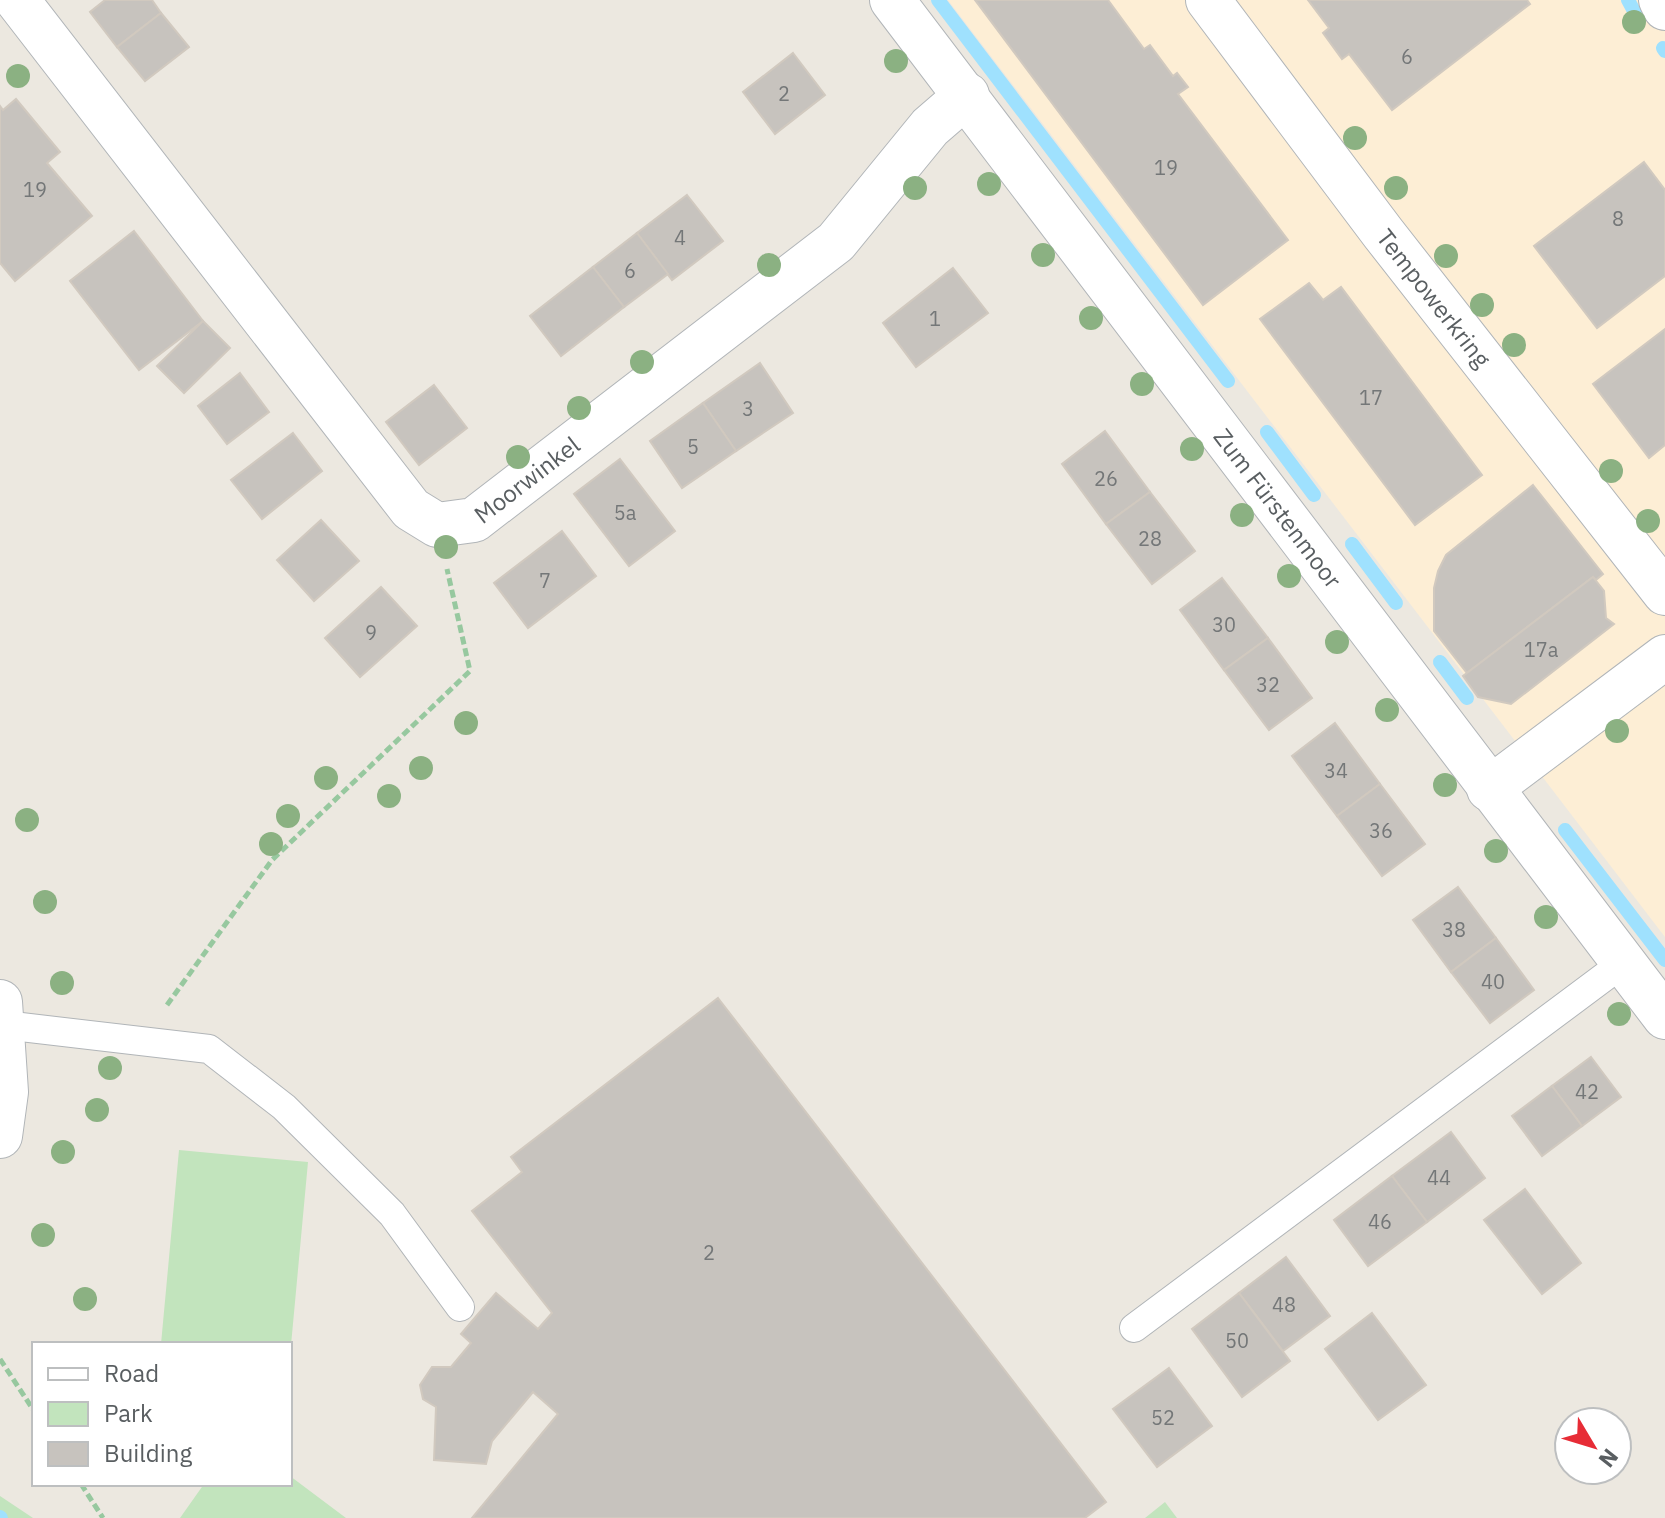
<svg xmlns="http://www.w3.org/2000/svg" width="1665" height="1518" font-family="'IBM Plex Sans',sans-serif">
<rect width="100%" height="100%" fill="#ece8e0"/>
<polygon fill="#fdeed5" points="948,0 1665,0 1665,937"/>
<g fill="#c2e4bd">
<polygon points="179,1150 308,1162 290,1356 290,1344 161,1344"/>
<polygon points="290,1476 346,1518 180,1518 204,1484 290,1484"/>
<polygon points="0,1496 33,1518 0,1518"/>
<polygon points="1165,1502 1177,1518 1145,1518"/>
</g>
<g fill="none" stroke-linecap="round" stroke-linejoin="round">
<g stroke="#9fe1fe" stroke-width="14">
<polyline points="938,0 1228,381"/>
<polyline points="1628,0 1635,13"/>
<polyline points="1663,48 1665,51"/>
<polyline points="1267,432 1314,495"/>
<polyline points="1352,544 1396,603"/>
<polyline points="1440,662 1467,698"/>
<polyline points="1565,830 1665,960"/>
<polyline points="0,1517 1,1518"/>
</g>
</g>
<g fill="#c7c3be" stroke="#d1c9bf" stroke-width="2">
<polygon points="105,0 152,0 161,13 117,47 90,12"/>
<polygon points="975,0 1108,0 1144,49 1150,45 1173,76 1177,73 1188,87 1178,94 1288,240 1203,305"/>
<polygon points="1308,0 1527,0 1530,4 1392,110 1349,54 1342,59 1323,33 1329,28"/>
<polygon points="161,13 189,47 145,81 117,47"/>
<polygon points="793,53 825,95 775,134 743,92"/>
<polygon points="16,99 60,152 47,163 92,216 15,281 0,263 0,106 3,110"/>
<polygon points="1644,162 1665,190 1665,276 1597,328 1534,246"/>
<polygon points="687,195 723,241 672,280 637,233"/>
<polygon points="134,231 203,321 139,370 70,281"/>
<polygon points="637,233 668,274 624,307 593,267"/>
<polygon points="593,267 624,307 561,356 530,316"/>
<polygon points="953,268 988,313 916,367 883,323"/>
<polygon points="1309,283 1323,300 1341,287 1482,475 1415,525 1260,319"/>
<polygon points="203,321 230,348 184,393 157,366"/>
<polygon points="1665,329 1665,445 1649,458 1593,384"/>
<polygon points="760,363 793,413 736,451 703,403"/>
<polygon points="240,373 269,412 227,444 198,406"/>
<polygon points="434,385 467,428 419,465 386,422"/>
<polygon points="703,403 736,451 682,488 650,441"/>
<polygon points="1105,431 1150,492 1106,524 1062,464"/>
<polygon points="293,433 322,471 262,519 231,480"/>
<polygon points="620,459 675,531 629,566 574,494"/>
<polygon points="1533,485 1603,574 1596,580 1593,577 1467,673 1434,631 1434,588 1438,571 1446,555"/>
<polygon points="1150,492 1195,551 1152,584 1106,524"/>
<polygon points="321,520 359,561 314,601 277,560"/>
<polygon points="562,531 596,576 528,628 494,583"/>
<polygon points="1593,577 1604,591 1606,618 1614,624 1511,704 1478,697 1463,676"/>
<polygon points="1222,578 1268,638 1224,670 1180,610"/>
<polygon points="381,587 417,626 360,677 325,638"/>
<polygon points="1268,638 1312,698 1269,730 1224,670"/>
<polygon points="1335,723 1380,784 1337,816 1292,756"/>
<polygon points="1380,784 1425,844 1382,876 1337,816"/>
<polygon points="1458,887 1496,938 1451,972 1413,920"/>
<polygon points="1496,938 1534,990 1490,1023 1451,972"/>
<polygon points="718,998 1106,1502 1085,1518 472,1518 558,1414 533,1392 492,1441 486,1464 434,1460 436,1407 423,1399 420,1385 432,1367 451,1367 471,1343 461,1334 496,1293 538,1329 552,1313 472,1211 522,1172 511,1157"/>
<polygon points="1591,1057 1621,1097 1582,1126 1552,1086"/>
<polygon points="1552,1086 1582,1126 1542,1156 1512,1116"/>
<polygon points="1451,1132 1485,1178 1427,1222 1392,1176"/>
<polygon points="1392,1176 1427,1222 1368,1266 1334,1220"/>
<polygon points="1525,1189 1581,1263 1542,1294 1484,1220"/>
<polygon points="1286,1257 1330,1316 1283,1351 1239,1293"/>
<polygon points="1239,1293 1290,1361 1242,1397 1192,1329"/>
<polygon points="1372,1313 1426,1385 1378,1420 1325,1349"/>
<polygon points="1169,1368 1212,1426 1157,1467 1113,1409"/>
</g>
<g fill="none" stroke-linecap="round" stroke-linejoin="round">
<g stroke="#b1b5b8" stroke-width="30">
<g id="lane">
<polyline points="4,1025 209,1049 284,1107 392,1214 460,1307"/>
<polyline points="1134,1328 1623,963"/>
</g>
</g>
<g stroke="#b1b5b8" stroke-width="46">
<g id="street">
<path id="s1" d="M17 0 411 509 437 525 474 520 836 242 930 127 967 95"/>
<path id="s2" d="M892 0 1665 1017"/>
<path id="s3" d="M1208 0 1383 233 1665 593"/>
<polyline points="1661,0 1665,8"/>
<polyline points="1489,789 1665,657"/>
<polyline points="0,1002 6,1092 0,1136"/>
</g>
</g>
<g stroke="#97c89f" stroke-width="5" stroke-dasharray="8 4" stroke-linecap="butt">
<polyline points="167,1005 272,860 470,671 447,569"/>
<polyline points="0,1359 34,1411"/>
<polyline points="81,1484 103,1518"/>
</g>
<use href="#lane" stroke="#fff" stroke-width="28"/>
<use href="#street" stroke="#fff" stroke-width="44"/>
</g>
<g fill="#8bb182">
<circle cx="1634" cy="22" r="12"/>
<circle cx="896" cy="61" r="12"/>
<circle cx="18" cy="76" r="12"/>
<circle cx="1355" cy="138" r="12"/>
<circle cx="989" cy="184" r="12"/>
<circle cx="915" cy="188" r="12"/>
<circle cx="1396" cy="188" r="12"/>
<circle cx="1043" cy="255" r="12"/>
<circle cx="1446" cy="256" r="12"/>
<circle cx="769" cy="265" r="12"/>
<circle cx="1482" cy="305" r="12"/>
<circle cx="1091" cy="318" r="12"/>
<circle cx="1514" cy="345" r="12"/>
<circle cx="642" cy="362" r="12"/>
<circle cx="1142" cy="384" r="12"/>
<circle cx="579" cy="408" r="12"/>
<circle cx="1192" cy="449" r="12"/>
<circle cx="518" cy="457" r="12"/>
<circle cx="1611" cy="471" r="12"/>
<circle cx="1242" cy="515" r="12"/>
<circle cx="1648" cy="521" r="12"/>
<circle cx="446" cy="547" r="12"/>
<circle cx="1289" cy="576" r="12"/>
<circle cx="1337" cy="642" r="12"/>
<circle cx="1387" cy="710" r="12"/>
<circle cx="466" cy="723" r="12"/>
<circle cx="1617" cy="731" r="12"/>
<circle cx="421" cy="768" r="12"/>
<circle cx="326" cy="778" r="12"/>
<circle cx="1445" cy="785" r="12"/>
<circle cx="389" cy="796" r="12"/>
<circle cx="288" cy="816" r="12"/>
<circle cx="27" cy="820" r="12"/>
<circle cx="271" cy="844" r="12"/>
<circle cx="1496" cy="851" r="12"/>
<circle cx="45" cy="902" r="12"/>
<circle cx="1546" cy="917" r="12"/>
<circle cx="62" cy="983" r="12"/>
<circle cx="1619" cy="1014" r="12"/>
<circle cx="110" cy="1068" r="12"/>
<circle cx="97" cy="1110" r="12"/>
<circle cx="63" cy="1152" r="12"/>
<circle cx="43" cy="1235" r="12"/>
<circle cx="85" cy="1299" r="12"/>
</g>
<g text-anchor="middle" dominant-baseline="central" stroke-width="6" stroke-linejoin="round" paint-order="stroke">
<g font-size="20" fill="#747778">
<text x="1407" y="56">6</text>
<text x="784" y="93">2</text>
<text x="1166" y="167">19</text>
<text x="35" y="189">19</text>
<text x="1618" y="218">8</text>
<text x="680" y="237">4</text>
<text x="630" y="270">6</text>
<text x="935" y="318">1</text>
<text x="1371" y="397">17</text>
<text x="748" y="408">3</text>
<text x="693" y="446">5</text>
<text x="1106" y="478">26</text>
<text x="625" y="512">5a</text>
<text x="1150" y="538">28</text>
<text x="545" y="580">7</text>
<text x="1224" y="624">30</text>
<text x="371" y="632">9</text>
<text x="1541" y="649">17a</text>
<text x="1268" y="684">32</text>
<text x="1336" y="770">34</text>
<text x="1381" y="830">36</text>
<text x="1454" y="929">38</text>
<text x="1493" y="981">40</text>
<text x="1587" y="1091">42</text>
<text x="1439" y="1177">44</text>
<text x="1380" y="1221">46</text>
<text x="709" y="1252">2</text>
<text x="1284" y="1304">48</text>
<text x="1237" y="1340">50</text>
<text x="1163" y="1417">52</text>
</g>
<g font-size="24" fill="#595e61" stroke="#fff">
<text stroke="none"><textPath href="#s3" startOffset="374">Tempowerkring</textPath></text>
<text stroke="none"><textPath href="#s1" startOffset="778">Moorwinkel</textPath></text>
<text stroke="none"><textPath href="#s2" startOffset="638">Zum Fürstenmoor</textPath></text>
</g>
</g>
<rect x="32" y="1342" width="260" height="144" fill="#ffffff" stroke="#bdbfc0" stroke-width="2"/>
<rect x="48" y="1368" width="40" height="12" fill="#ffffff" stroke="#bdbfc0" stroke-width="2"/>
<text x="104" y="1382" font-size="24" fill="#595e61">Road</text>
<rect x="48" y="1402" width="40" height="24" fill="#c2e4bd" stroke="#bdbfc0" stroke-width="2"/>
<text x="104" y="1422" font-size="24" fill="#595e61">Park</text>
<rect x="48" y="1442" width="40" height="24" fill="#c7c3be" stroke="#bdbfc0" stroke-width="2"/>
<text x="104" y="1462" font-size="24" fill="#595e61">Building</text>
<g transform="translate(1593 1446) rotate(128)"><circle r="38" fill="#ffffff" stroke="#bdbfc0" stroke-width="2"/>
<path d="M0-6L14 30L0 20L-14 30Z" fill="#e72c36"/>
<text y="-12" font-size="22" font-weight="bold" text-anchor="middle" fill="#595e61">N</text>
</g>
</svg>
